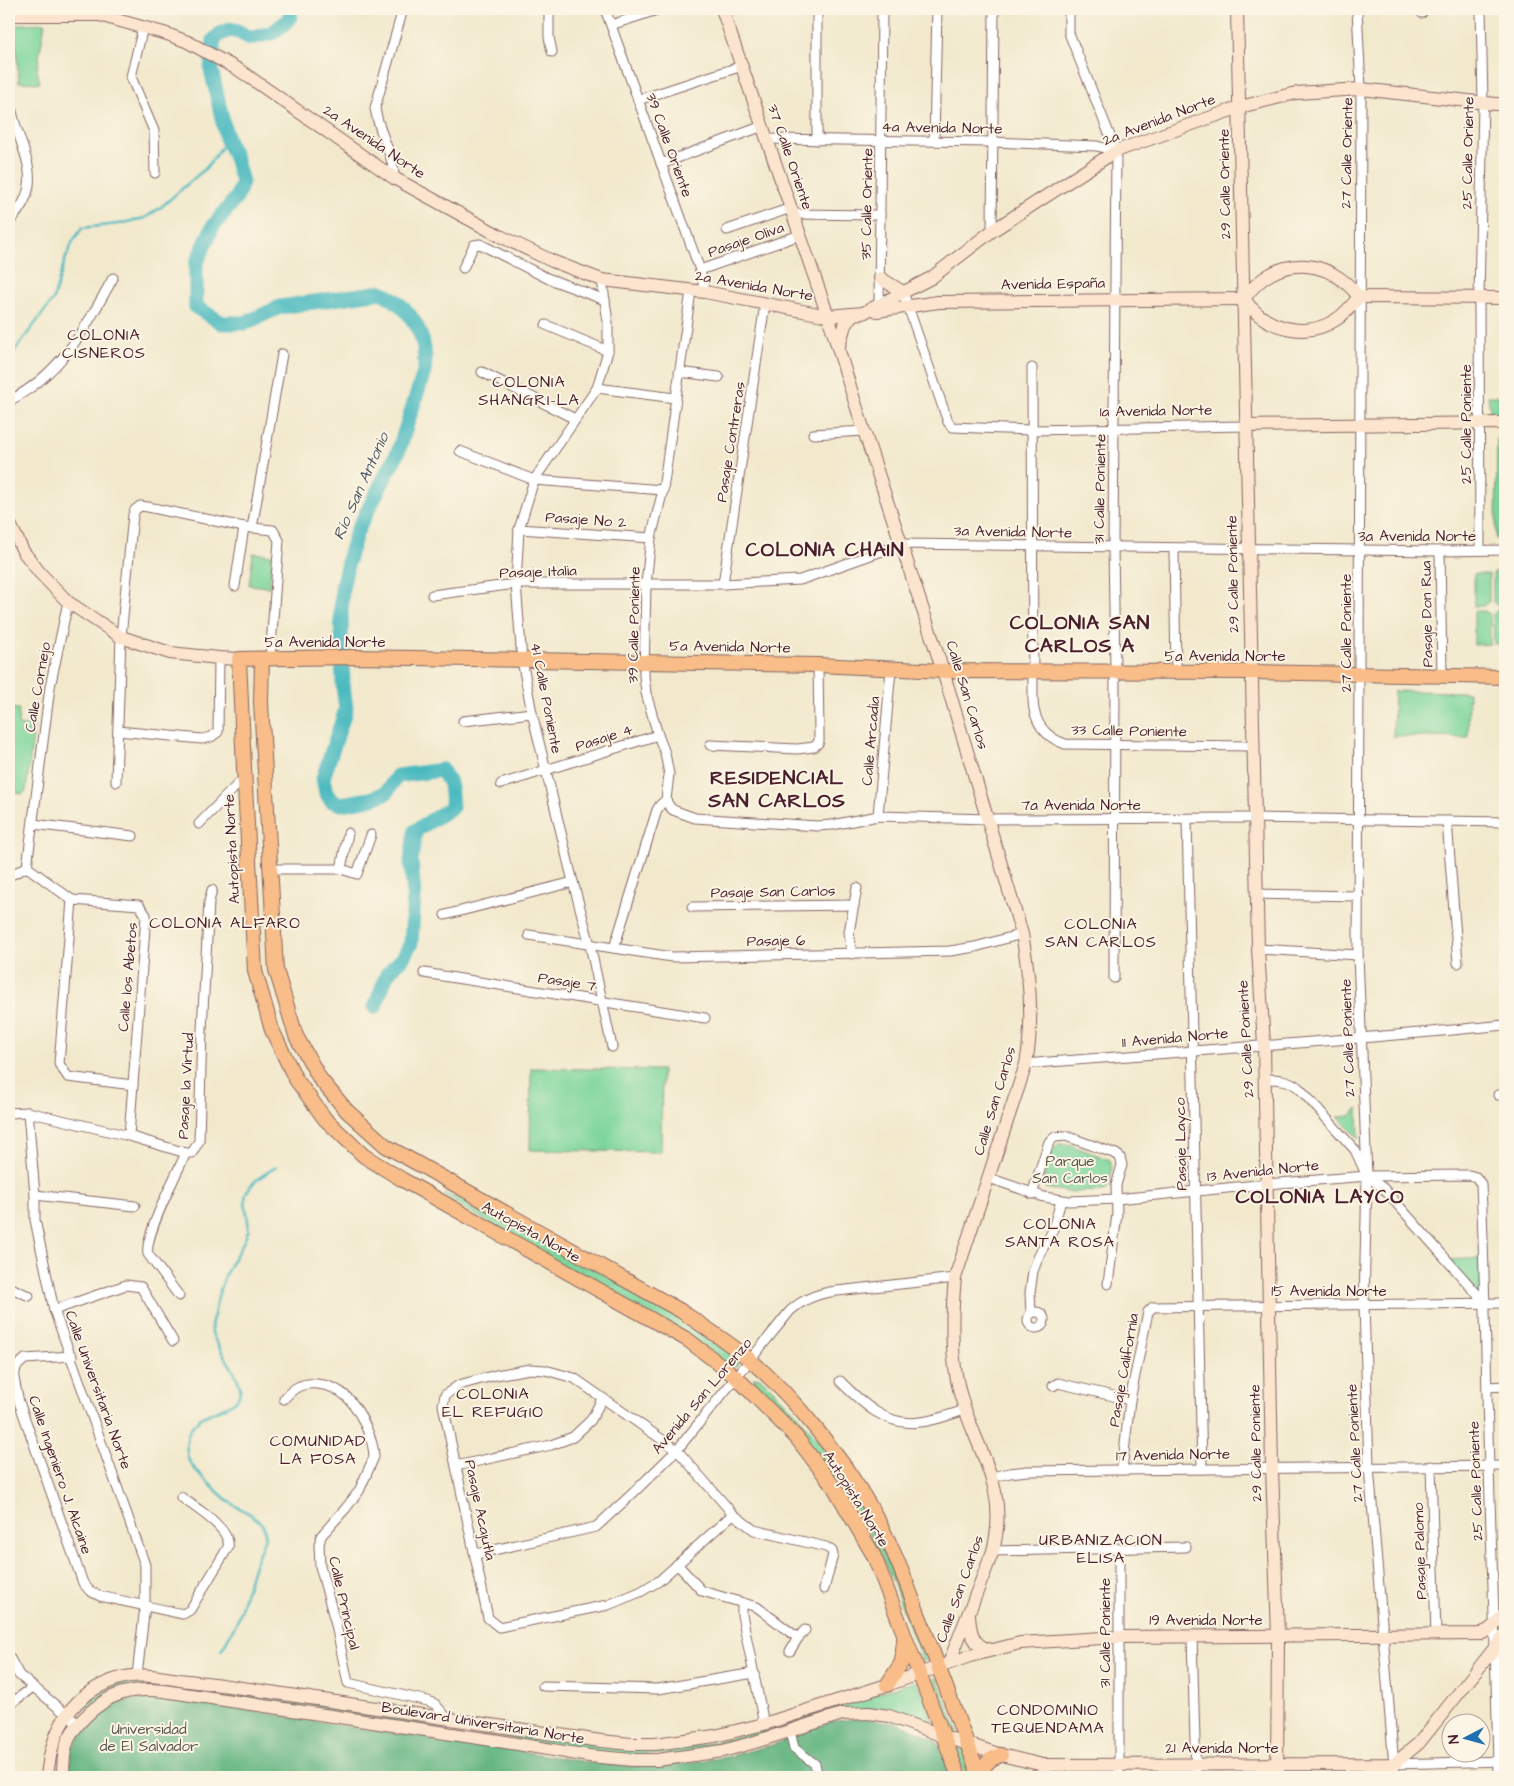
<svg xmlns="http://www.w3.org/2000/svg" width="1514" height="1786" font-family="'Architects Daughter',sans-serif">
<rect width="100%" height="100%" fill="#fcf5e5"/>
<filter id="ink" filterUnits="userSpaceOnUse"><feTurbulence type="fractalNoise" baseFrequency=".02" numOctaves="2"/><feDisplacementMap in="SourceGraphic" scale="10" xChannelSelector="R" yChannelSelector="G"/><feConvolveMatrix kernelMatrix="1 2 1 2 8 2 1 2 1" color-interpolation-filters="sRGB"/></filter>
<filter id="wash" filterUnits="userSpaceOnUse"><feTurbulence type="fractalNoise" baseFrequency=".0096" numOctaves="4" result="noise"/><feDisplacementMap in="SourceGraphic" scale="20" xChannelSelector="R" yChannelSelector="G"/><feGaussianBlur stdDeviation="1.12" result="paint"/><feColorMatrix in="noise" values="0 0 0 0 0 0 0 0 0 0 0 0 0 0 0 0 0 1.4 0 .05"/><feComposite in="paint" operator="in"/></filter>
<g filter="url(#wash)">
<rect width="100%" height="100%" fill="#f2e9cd"/>
<g fill="#7dd59b" stroke="#647a63">
<polygon points="45,23 37,70 40,83 19,82 15,30 17,25 22,24"/>
<polygon points="1488,396 1505,396 1505,414 1494,414 1490,412"/>
<polygon points="1497,438 1505,438 1505,539 1496,539"/>
<polygon points="253,553 273,555 269,587 249,585"/>
<polygon points="1493,573 1505,573 1505,606 1498,606 1493,602"/>
<polygon points="1474,574 1489,574 1489,602 1485,606 1474,606"/>
<polygon points="1497,610 1505,610 1505,644 1494,644 1493,614"/>
<polygon points="1474,611 1485,611 1490,614 1490,644 1474,645"/>
<polygon points="1394,691 1469,692 1468,738 1393,736"/>
<polygon points="9,708 19,709 18,725 34,727 26,791 22,794 16,793 9,768"/>
<polygon points="531,1068 662,1070 661,1152 530,1150"/>
<polygon points="1358,1108 1359,1139 1338,1117 1350,1116"/>
<path d="M1059 1144H1068L1110 1160C1114 1169 1110 1181 1106 1190L1103 1191 1069 1192 1045 1188C1040 1180 1050 1148 1059 1144Z"/>
<polygon points="445,1193 473,1206 479,1205 677,1316 696,1328 736,1358 738,1363 737,1366 732,1367 444,1196"/>
<polygon points="1484,1258 1485,1303 1447,1260"/>
<polygon points="754,1377 761,1378 793,1410 819,1441 840,1469 878,1532 931,1658 922,1662 893,1581 864,1523 848,1497 753,1384"/>
<polygon points="935,1677 937,1678 959,1733 948,1729 930,1682"/>
<path d="M150 1680 636 1749C649 1749 662 1749 675 1748 706 1746 736 1737 766 1728L768 1729 769 1733 749 1740 682 1754 620 1755 154 1686 87 1710 84 1707C88 1697 114 1684 125 1682 133 1680 142 1680 150 1680Z"/>
<polygon points="914,1682 919,1683 934,1725 930,1725 895,1711 876,1708 781,1728 778,1726 778,1723"/>
<polygon points="954,1747 967,1751 977,1777 965,1777"/>
</g>
<polygon fill="#66b683" stroke="#586a57" points="149,1697 236,1708 364,1729 483,1745 599,1764 635,1766 667,1766 726,1757 775,1744 833,1721 861,1718 897,1723 923,1733 939,1744 952,1777 69,1777 71,1750 88,1721 114,1703"/>
<g fill="none" stroke-linecap="round" stroke-linejoin="round">
<g stroke="#4bbac0" stroke-width="2.5">
<polyline points="9,358 53,300 65,260 73,241 82,228 118,224 145,218 160,208 206,168 227,140"/>
<path d="M221 1651C226 1641 233 1631 237 1621 244 1601 248 1580 256 1560 259 1551 264 1544 265 1535 265 1534 265 1529 264 1528 259 1516 241 1510 231 1503 224 1498 195 1471 191 1464 189 1461 187 1456 187 1453 181 1403 238 1417 240 1391 241 1375 217 1349 212 1333 210 1328 212 1320 214 1315 217 1298 222 1280 230 1265 236 1254 244 1244 248 1231 251 1219 242 1206 246 1194 251 1181 265 1174 276 1167"/>
</g>
<path stroke="#4bbac0" stroke-width="15" d="M291 9 290 17 285 23 272 33 250 38 239 32 230 30 220 34 214 40 211 69 227 140 235 157 242 182 237 197 213 226 196 264V307L222 323H245L280 307 381 292C412 307 429 338 424 372L398 452 357 531 349 557 342 588 341 613 343 685 346 709 323 778 326 793 332 801 341 804 370 799 386 793 397 776 442 770 450 784 452 807 415 831 411 861 414 896 411 943 403 958 387 974 375 1007"/>
</g>
</g>
<g filter="url(#ink)">
<g fill="none" stroke-linecap="round" stroke-linejoin="round">
<g stroke="#856664" stroke-width="11">
<g id="street">
<polyline points="549,9 549,37 552,52"/>
<polyline points="605,9 700,270 705,292"/>
<polyline points="817,9 817,140"/>
<polyline points="1069,9 1069,33 1116,151 1113,547 1115,671 1114,978"/>
<polyline points="1357,9 1361,89 1358,955 1367,1176 1364,1304 1369,1467 1395,1777"/>
<polyline points="1422,9 1422,13"/>
<polyline points="611,25 660,9"/>
<polyline points="143,27 131,77 154,131 155,173"/>
<path d="M9 96C11 105 12 114 15 123 27 163 43 186 9 222"/>
<polyline points="638,100 742,66"/>
<polyline points="767,139 992,142 1097,146 1116,151"/>
<polyline points="934,141 937,9"/>
<polyline points="661,164 763,126"/>
<path d="M394 178C394 154 378 132 375 108L403 9"/>
<polyline points="793,214 880,215"/>
<polyline points="727,230 791,208"/>
<polyline points="992,231 994,9"/>
<polyline points="463,268 474,245 480,244 547,278 605,300"/>
<polyline points="700,270 800,235"/>
<polyline points="602,280 608,322 608,351 597,388 534,480 519,529 516,584 522,660 532,713 573,882 590,945 612,1047"/>
<polyline points="903,292 948,422 952,427 1032,430 1245,426"/>
<polyline points="879,307 882,9"/>
<polyline points="546,325 608,351"/>
<path d="M1032 368 1033 701C1034 722 1045 737 1065 744L1253 746"/>
<polyline points="482,372 575,419"/>
<polyline points="679,372 719,377"/>
<polyline points="597,388 675,398"/>
<path d="M9 401C62 373 85 329 113 278"/>
<polyline points="813,434 864,431"/>
<polyline points="460,451 534,480 663,490"/>
<polyline points="252,528 282,354"/>
<polyline points="519,529 651,538"/>
<polyline points="1174,548 1176,672"/>
<polyline points="1480,550 1479,298 1483,102 1481,9"/>
<polyline points="1440,551 1442,676"/>
<polyline points="723,584 765,304"/>
<polyline points="235,586 244,527"/>
<polyline points="432,595 516,584 723,584 800,580 902,544 1440,551 1505,550"/>
<polyline points="463,721 532,713"/>
<polyline points="118,731 202,739 211,737 218,732 219,658"/>
<polyline points="710,745 797,749 814,747 819,742 819,733 818,665"/>
<polyline points="116,782 121,637 133,515 135,510 140,506 148,507 244,527 273,530 279,540 270,659"/>
<polyline points="501,784 658,735"/>
<polyline points="666,800 669,806 673,810 695,818 817,826 832,825 878,816 988,819 1254,818 1505,822"/>
<polyline points="878,816 891,669"/>
<polyline points="1187,819 1202,1469"/>
<polyline points="1447,821 1458,963"/>
<polyline points="33,824 133,836"/>
<polyline points="199,824 238,784 245,784"/>
<polyline points="27,867 72,900 139,905 146,915 129,1136"/>
<polyline points="27,867 50,687 68,602"/>
<polyline points="270,869 341,869 357,874 371,835"/>
<polyline points="341,869 348,833"/>
<polyline points="9,876 27,867"/>
<polyline points="1256,894 1359,896"/>
<polyline points="72,900 59,1064 68,1077 133,1085"/>
<polyline points="692,907 854,905"/>
<polyline points="445,915 573,882"/>
<polyline points="529,935 672,957 950,951 975,947 1022,934"/>
<polyline points="614,948 657,810 660,805 666,800 669,774 665,753 658,735 646,693 644,675 646,584 651,538 663,490 691,291"/>
<polyline points="1258,949 1358,955"/>
<polyline points="852,954 849,932 857,888"/>
<polyline points="424,973 705,1018"/>
<path d="M1026 1064C1186 1051 1346 1041 1505 1025"/>
<path d="M1264 1079C1279 1079 1289 1079 1300 1089L1355 1150 1367 1176 1383 1188 1485 1303"/>
<polyline points="1498,1095 1505,1095"/>
<polyline points="28,1112 35,1195 35,1220 54,1310 145,1565 145,1606 137,1675"/>
<polyline points="9,1113 28,1112 129,1136 186,1153 192,1153 199,1141 202,1029 209,902 212,890"/>
<path d="M989 1178 1044 1197 1069 1201 1117 1199 1267 1184 1367 1176 1469 1175 1476 1177 1481 1184C1485 1278 1486 1373 1489 1467 1492 1571 1497 1674 1498 1777"/>
<polyline points="1032,1194 1049,1142 1055,1137 1066,1136 1116,1154 1120,1157 1122,1165 1116,1185 1117,1214 1108,1284"/>
<polyline points="35,1195 135,1206"/>
<polyline points="9,1287 29,1296"/>
<path d="M179 1296 148 1254C144 1236 177 1173 186 1153"/>
<polyline points="54,1310 126,1285 141,1287 173,1341"/>
<circle cx="1036" cy="1320" r="8"/>
<polyline points="1031,1313 1030,1293 1033,1271 1040,1253 1052,1232 1061,1201"/>
<path d="M72 1356 25 1359 16 1367 14 1379 19 1402 83 1583 90 1591 100 1596 183 1614 190 1610 224 1554C225 1552 227 1549 228 1547 232 1529 194 1507 181 1497"/>
<path d="M840 1381C862 1403 886 1427 920 1422 935 1421 951 1414 965 1410"/>
<polyline points="1053,1386 1058,1383 1130,1400"/>
<polyline points="1487,1387 1505,1386"/>
<path d="M284 1399C293 1388 302 1382 317 1384 343 1386 356 1404 366 1427 370 1436 374 1446 374 1457L359 1491 346 1508 321 1536 319 1545 320 1566 336 1625 348 1683 428 1701 435 1704 447 1718"/>
<polyline points="456,1466 551,1445 573,1437 591,1420 602,1399"/>
<polyline points="1431,1466 1436,1635"/>
<polyline points="1122,1470 1130,1400 1148,1312 1153,1307 1505,1303"/>
<polyline points="992,1477 1010,1473 1027,1471 1505,1466"/>
<polyline points="733,1514 659,1581 640,1592 608,1605 499,1627 488,1618 443,1405 445,1395 459,1385 496,1375 530,1369 545,1370 574,1378 677,1450 733,1514 754,1530 826,1547 832,1551 833,1555 824,1589"/>
<polyline points="1119,1548 1119,1777"/>
<polyline points="993,1551 1186,1547"/>
<path d="M476 1554 596 1527 632 1494 677 1450 790 1311C803 1299 818 1293 837 1291L955 1278"/>
<polyline points="677,1564 702,1591 757,1607 798,1638 790,1651"/>
<polyline points="742,1603 742,1615 764,1724"/>
<polyline points="1192,1636 1196,1777"/>
<polyline points="798,1638 805,1630"/>
<polyline points="9,1657 19,1675 78,1724"/>
<polyline points="543,1686 658,1689 754,1673"/>
<polyline points="9,1705 33,1687"/>
<polyline points="790,1731 794,1748 815,1764 818,1777"/>
<polyline points="1394,1764 1505,1761"/>
</g>
</g>
<g stroke="#856664" stroke-width="14">
<g id="secondary">
<path d="M722 9 828 316 864 431 943 671 1022 934C1030 977 1034 1021 1026 1064L955 1278C951 1318 950 1362 962 1400 979 1456 1009 1488 993 1551L949 1663"/>
<polyline points="1237,9 1258,949 1264,1045 1272,1468 1278,1636 1277,1777"/>
<polyline points="9,15 99,15 167,34 188,42 239,70 394,178 500,236 552,261 602,280 705,292 828,316 863,313 931,278 992,231 1116,151 1240,107 1296,93 1361,89 1505,105"/>
<polyline points="880,278 903,292"/>
<polyline points="1359,297 1505,298"/>
<path d="M1244 299C1274 255 1327 255 1359 297"/>
<path d="M1244 299C1265 329 1306 340 1337 319 1346 313 1352 305 1359 297"/>
<polyline points="877,311 938,302 1244,299"/>
<polyline points="839,346 845,325 852,315"/>
<polyline points="1245,426 1505,423"/>
<polyline points="9,522 23,551 40,573 68,602 121,637 170,653 219,658 239,659"/>
<path d="M969 1615C970 1632 973 1647 991 1650"/>
<path d="M47 1777C51 1732 70 1694 117 1679 138 1672 159 1677 180 1680 208 1683 236 1687 263 1691 376 1708 488 1725 601 1741L631 1744H655L715 1736 764 1724 887 1685 970 1656 1020 1643 1119 1637 1480 1634C1492 1630 1498 1622 1505 1612"/>
<path d="M63 1777C63 1767 63 1756 66 1746 69 1734 77 1725 85 1717 109 1693 131 1687 164 1691L499 1741 589 1756 633 1760H657L723 1751 755 1742 842 1714 869 1713 889 1716 943 1736 1001 1755 1043 1765 1394 1764 1419 1743 1505 1635"/>
</g>
</g>
<g stroke="#856664" stroke-width="16">
<g id="primary">
<path d="M262 659 261 702 276 970 296 1036 320 1079 347 1111 386 1146 681 1311C704 1327 728 1342 749 1359 794 1397 842 1457 871 1508 890 1540 904 1576 917 1611 939 1666 958 1722 980 1777"/>
<polyline points="887,1685 902,1662 904,1639"/>
<polyline points="959,1777 874,1556 834,1487 796,1437 736,1377 688,1340 403,1180 364,1156 325,1119 295,1078 272,1030 255,971 244,768 239,659 354,657 818,665 943,671 1251,672 1505,677"/>
<path d="M982 1777C983 1765 988 1759 1001 1755"/>
</g>
</g>
<use href="#street" stroke="#fff" stroke-width="9"/>
<use href="#secondary" stroke="#fce5cf" stroke-width="12"/>
<use href="#primary" stroke="#f8bd88" stroke-width="14"/>
</g>
</g>
<g text-anchor="middle" dominant-baseline="central" stroke-width="4" stroke-linejoin="round" paint-order="stroke">
<g font-size="15" fill="#4a1f2b" stroke="#fcf5e5">
<text transform="translate(1159 120) rotate(-21)">2a Avenida Norte</text>
<text transform="translate(942 128) rotate(1)">4a Avenida Norte</text>
<text transform="translate(374 142) rotate(34)">2a Avenida Norte</text>
<text transform="translate(669 145) rotate(70)">39 Calle Oriente</text>
<text transform="translate(1347 153) rotate(-89)">27 Calle Oriente</text>
<text transform="translate(1468 153) rotate(-89)">25 Calle Oriente</text>
<text transform="translate(790 157) rotate(71)">37 Calle Oriente</text>
<text transform="translate(1225 184) rotate(-91)">29 Calle Oriente</text>
<text transform="translate(867 204) rotate(-89)">35 Calle Oriente</text>
<text transform="translate(746 240) rotate(-19)">Pasaje Oliva</text>
<text transform="translate(1053 284) rotate(-1)">Avenida España</text>
<text transform="translate(754 286) rotate(10)">2a Avenida Norte</text>
<text transform="translate(1156 411) rotate(-1)">1a Avenida Norte</text>
<text transform="translate(1466 424) rotate(-90)">25 Calle Poniente</text>
<text transform="translate(731 442) rotate(-81)">Pasaje Contreras</text>
<text transform="translate(1100 489) rotate(-89)">31 Calle Poniente</text>
<text transform="translate(586 520) rotate(4)">Pasaje No 2</text>
<text transform="translate(1013 532) rotate(1)">3a Avenida Norte</text>
<text x="1417" y="536">3a Avenida Norte</text>
<text transform="translate(538 572) rotate(-2)">Pasaje Italia</text>
<text transform="translate(1233 574) rotate(-91)">29 Calle Poniente</text>
<text transform="translate(1427 614) rotate(-91)">Pasaje Don Rua</text>
<text transform="translate(634 625) rotate(-89)">39 Calle Poniente</text>
<text transform="translate(1346 633) rotate(-90)">27 Calle Poniente</text>
<text x="325" y="642">5a Avenida Norte</text>
<text transform="translate(730 647) rotate(1)">5a Avenida Norte</text>
<text x="1225" y="656">5a Avenida Norte</text>
<text transform="translate(38 687) rotate(-80)">Calle Cornejo</text>
<text transform="translate(967 695) rotate(73)">Calle San Carlos</text>
<text transform="translate(546 698) rotate(79)">41 Calle Poniente</text>
<text transform="translate(1129 731) rotate(1)">33 Calle Poniente</text>
<text transform="translate(604 738) rotate(-18)">Pasaje 4</text>
<text transform="translate(871 741) rotate(-85)">Calle Arcadia</text>
<text x="1081" y="805">7a Avenida Norte</text>
<text transform="translate(232 849) rotate(-93)">Autopista Norte</text>
<text transform="translate(773 892) rotate(-1)">Pasaje San Carlos</text>
<text transform="translate(776 941) rotate(-1)">Pasaje 6</text>
<text transform="translate(128 977) rotate(-85)">Calle los Abetos</text>
<text transform="translate(567 982) rotate(9)">Pasaje 7</text>
<text transform="translate(1175 1038) rotate(-5)">11 Avenida Norte</text>
<text transform="translate(1348 1038) rotate(-92)">27 Calle Poniente</text>
<text transform="translate(1246 1039) rotate(-93)">29 Calle Poniente</text>
<text transform="translate(186 1086) rotate(-87)">Pasaje la Virtud</text>
<text transform="translate(995 1101) rotate(-73)">Calle San Carlos</text>
<text transform="translate(1181 1144) rotate(-91)">Pasaje Layco</text>
<text transform="translate(1263 1171) rotate(-6)">13 Avenida Norte</text>
<text transform="translate(531 1232) rotate(29)">Autopista Norte</text>
<text x="1329" y="1291">15 Avenida Norte</text>
<text transform="translate(1124 1370) rotate(-80)">Pasaje California</text>
<text transform="translate(98 1390) rotate(70)">Calle Universitaria Norte</text>
<text transform="translate(702 1396) rotate(-50)">Avenida San Lorenzo</text>
<text transform="translate(1256 1443) rotate(-91)">29 Calle Poniente</text>
<text transform="translate(1355 1443) rotate(-93)">27 Calle Poniente</text>
<text transform="translate(1173 1455) rotate(-1)">17 Avenida Norte</text>
<text transform="translate(60 1475) rotate(71)">Calle Ingeniero J. Alcaine</text>
<text transform="translate(1476 1481) rotate(-92)">25 Calle Poniente</text>
<text transform="translate(856 1499) rotate(58)">Autopista Norte</text>
<text transform="translate(480 1510) rotate(78)">Pasaje Acajutla</text>
<text transform="translate(1420 1551) rotate(-92)">Pasaje Palomo</text>
<text transform="translate(960 1589) rotate(-70)">Calle San Carlos</text>
<text transform="translate(344 1603) rotate(77)">Calle Principal</text>
<text x="1206" y="1620">19 Avenida Norte</text>
<text transform="translate(1105 1633) rotate(-90)">31 Calle Poniente</text>
<text transform="translate(483 1723) rotate(9)">Boulevard Universitaria Norte</text>
<text x="1222" y="1748">21 Avenida Norte</text>
</g>
<g font-size="15" fill="#59564d" stroke="#fcf5e5">
<text x="1070" y="1161">Parque<tspan x="1070" dy="17">San Carlos</tspan></text>
<text x="149" y="1729">Universidad<tspan x="149" dy="17">de El Salvador</tspan></text>
</g>
<g font-size="16" letter-spacing="1" fill="#4a1f2b" stroke="#fcf5e5">
<text x="104" y="335">COLONIA<tspan x="104" dy="18">CISNEROS</tspan></text>
<text x="529" y="382">COLONIA<tspan x="529" dy="18">SHANGRI-LA</tspan></text>
<text x="225" y="923">COLONIA ALFARO</text>
<text x="1101" y="924">COLONIA<tspan x="1101" dy="18">SAN CARLOS</tspan></text>
<text x="1060" y="1224">COLONIA<tspan x="1060" dy="18">SANTA ROSA</tspan></text>
<text x="493" y="1394">COLONIA<tspan x="493" dy="18">EL REFUGIO</tspan></text>
<text x="318" y="1441">COMUNIDAD<tspan x="318" dy="18">LA FOSA</tspan></text>
<text x="1101" y="1540">URBANIZACIÓN<tspan x="1101" dy="18">ELISA</tspan></text>
<text x="1048" y="1710">CONDOMINIO<tspan x="1048" dy="18">TEQUENDAMA</tspan></text>
</g>
<g font-size="16" font-style="italic" fill="#4a555f" stroke="#fcf5e5">
<text transform="translate(361 486) rotate(-66)">Río San Antonio</text>
</g>
<g font-size="20" font-weight="bold" letter-spacing="1" fill="#4a1f2b" stroke="#fcf5e5">
<text x="825" y="550">COLONIA CHAIN</text>
<text x="1080" y="623">COLONIA SAN<tspan x="1080" dy="23">CARLOS A</tspan></text>
<text x="777" y="778">RESIDENCIAL<tspan x="777" dy="23">SAN CARLOS</tspan></text>
<text x="1320" y="1197">COLONIA LAYCO</text>
</g>
</g>
<rect width="1514" height="1786" fill="none" stroke="#fcf5e5" stroke-width="30"/>
<g transform="translate(1466 1738) rotate(264)"><circle r="24" fill="#fcf5e5" stroke="#b59f9b"/>
<path d="M0-4L9 19L0 12L-9 19Z" fill="#1f6fb2"/>
<text y="-8" font-size="14" font-weight="bold" text-anchor="middle" fill="#4a1f2b">N</text>
</g>
</svg>
